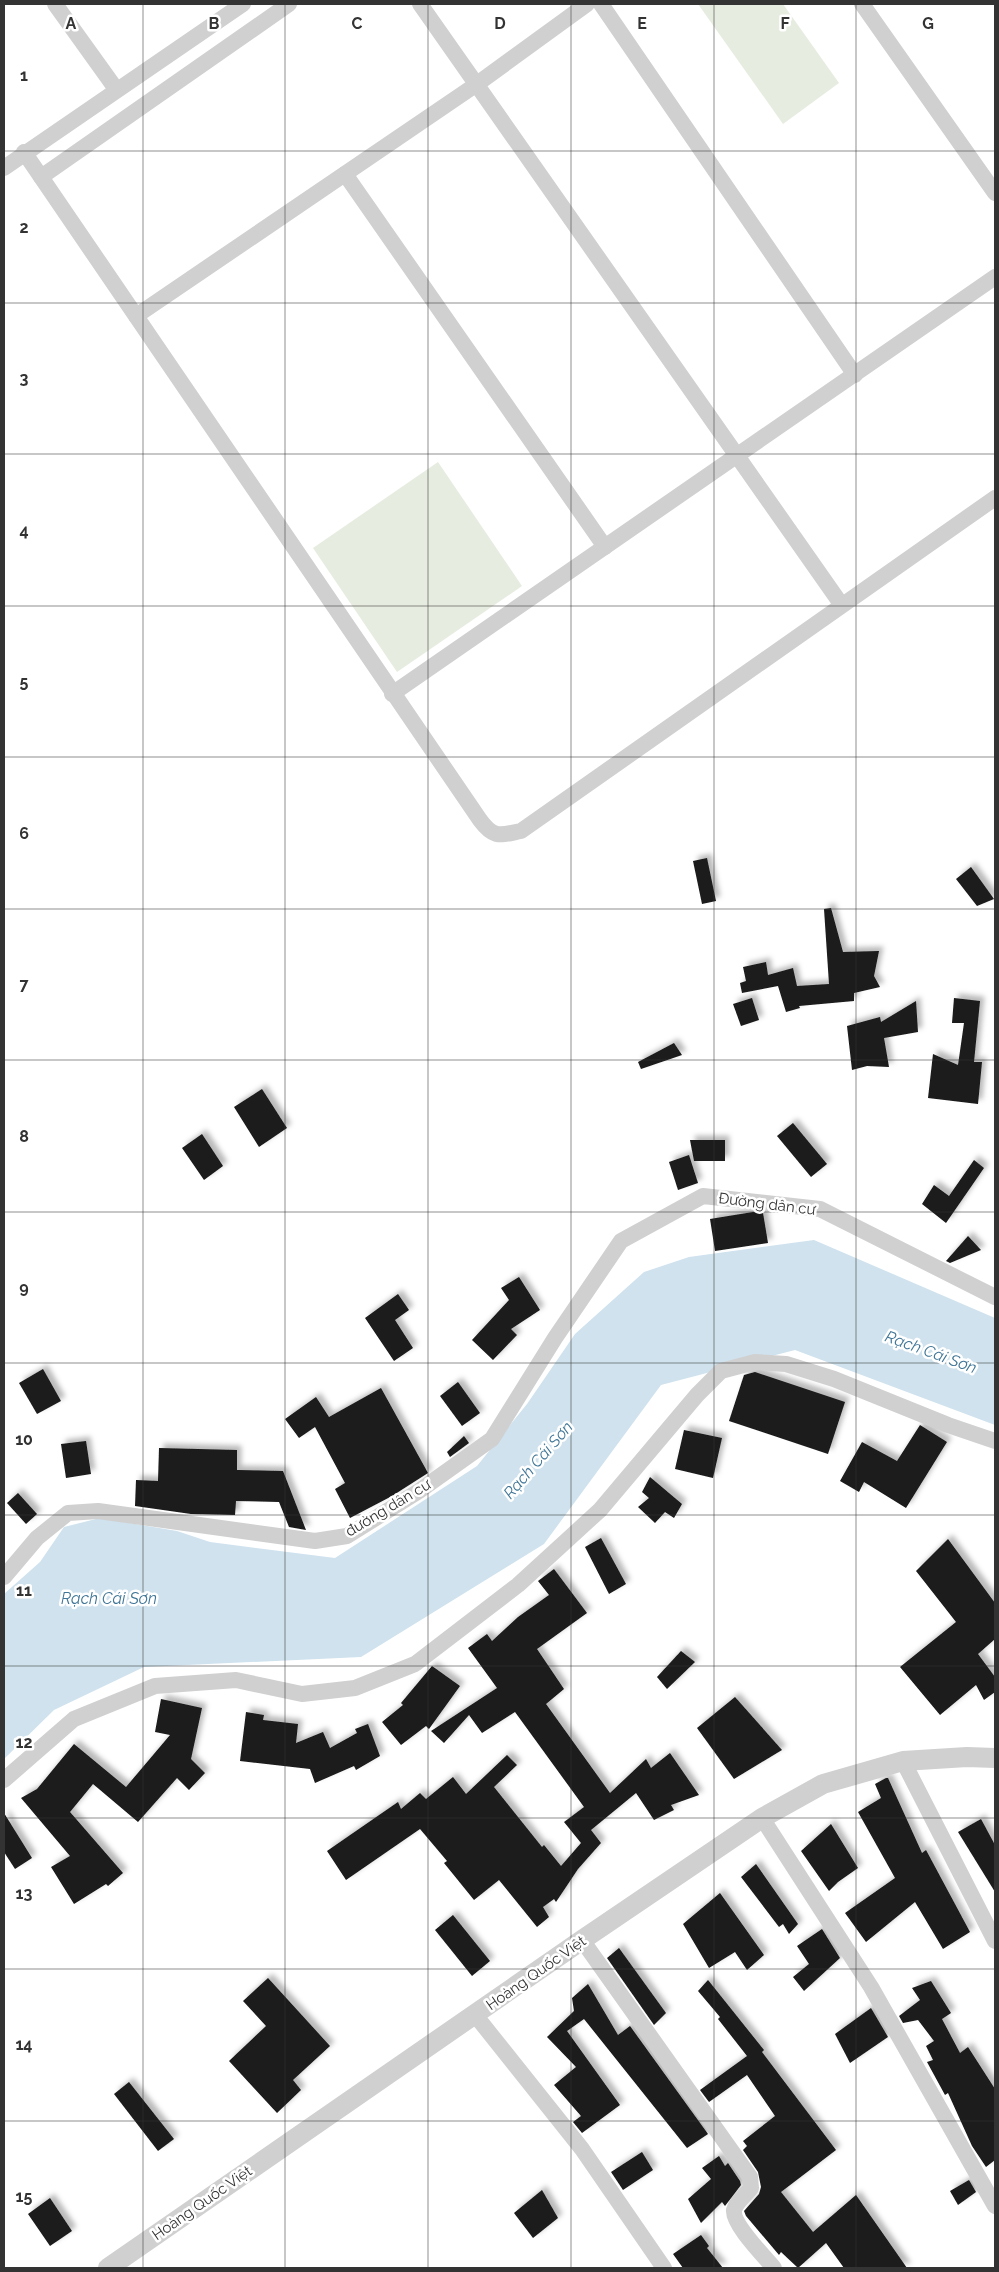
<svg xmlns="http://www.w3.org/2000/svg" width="999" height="2272" font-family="Raleway,sans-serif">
<defs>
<filter id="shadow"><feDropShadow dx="4.5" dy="-4.5" stdDeviation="2.5" flood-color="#0004"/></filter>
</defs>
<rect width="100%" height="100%" fill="#fff"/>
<g fill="#e6ecdf">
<polygon points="698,4 783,4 839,83 783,124"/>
<polygon points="438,462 522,586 397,672 313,548"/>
</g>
<polygon fill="#cfe2ee" points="814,1240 995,1318 995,1425 795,1350 661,1385 544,1544 361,1657 144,1667 54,1710 4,1759 4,1594 40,1562 64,1527 100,1518 177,1531 210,1542 335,1558 477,1466 527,1404 575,1334 644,1272 689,1257"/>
<g fill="#1a1a1a" filter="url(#shadow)">
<polygon points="707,858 716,901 702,904 693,861"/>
<polygon points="971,867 994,899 977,906 956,879"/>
<polygon points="831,908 843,952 879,951 874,976 880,987 854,993 854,1001 799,1006 800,1008 786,1012 778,986 742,993 740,983 746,981 743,967 766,962 768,975 793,968 797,986 829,984 824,909"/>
<polygon points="752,998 759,1020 741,1026 733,1004"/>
<polygon points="954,998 980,1001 974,1062 982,1062 978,1104 928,1098 933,1054 958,1065 964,1023 952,1023"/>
<polygon points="916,1001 918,1032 884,1038 889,1067 867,1066 852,1070 847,1026 880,1017 881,1022"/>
<polygon points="674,1043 682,1055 641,1069 638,1062"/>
<polygon points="262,1089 287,1128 259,1147 234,1107"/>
<polygon points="793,1123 827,1164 811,1177 777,1136"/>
<polygon points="202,1134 223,1166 204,1180 182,1148"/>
<polygon points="690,1140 725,1140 725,1161 694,1161"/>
<polygon points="689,1155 698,1183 678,1190 669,1162"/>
<polygon points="974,1160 984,1168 946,1223 922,1204 934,1185 949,1196"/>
<polygon points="753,1212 763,1213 768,1243 715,1251 710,1219"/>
<polygon points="968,1236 981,1250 950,1263 946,1261"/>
<polygon points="519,1277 540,1310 511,1329 517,1335 493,1360 472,1340 509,1300 501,1288"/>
<polygon points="398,1294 409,1310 395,1320 413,1348 394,1361 365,1318"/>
<polygon points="43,1369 61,1401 37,1414 19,1383"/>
<polygon points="755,1372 845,1402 828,1454 729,1421 744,1375"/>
<polygon points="458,1382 480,1413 462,1426 440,1396"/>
<polygon points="381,1388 428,1473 392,1496 350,1518 335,1489 345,1483 315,1427 299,1438 285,1419 316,1397 329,1417"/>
<polygon points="920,1425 947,1442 906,1508 864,1482 859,1492 840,1481 862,1442 897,1461"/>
<polygon points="684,1430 722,1438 713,1478 675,1469"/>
<polygon points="464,1436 469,1443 450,1457 447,1452"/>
<polygon points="86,1441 91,1474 66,1478 61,1444"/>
<polygon points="159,1448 237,1450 237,1470 283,1471 306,1530 289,1527 279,1502 236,1501 235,1515 191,1514 135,1506 136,1480 158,1481"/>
<polygon points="650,1477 682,1504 674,1518 665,1512 655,1523 638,1507 649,1498 642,1492"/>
<polygon points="18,1493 37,1514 26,1524 7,1503"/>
<polygon points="601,1538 626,1584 609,1594 585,1547"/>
<polygon points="948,1539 995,1603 995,1639 978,1654 995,1677 995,1692 984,1700 976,1685 940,1715 900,1667 956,1622 916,1571"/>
<polygon points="554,1569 587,1613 537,1649 564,1689 546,1704 610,1793 646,1759 651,1768 670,1753 699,1795 671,1805 674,1810 654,1820 636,1793 591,1830 601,1843 578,1869 556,1902 554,1899 543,1907 549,1917 537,1927 499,1880 474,1900 444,1863 447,1861 420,1829 346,1880 327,1851 398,1802 401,1809 420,1793 426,1799 453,1777 466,1794 507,1755 517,1765 494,1787 542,1847 544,1845 561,1866 581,1843 564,1822 584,1807 515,1712 482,1733 469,1715 444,1743 431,1731 497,1688 468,1648 487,1634 492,1641 518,1617 549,1595 538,1581"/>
<polygon points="681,1651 695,1662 667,1689 657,1677"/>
<polygon points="432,1666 460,1686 429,1729 426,1726 401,1745 382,1722 403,1705 401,1703"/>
<polygon points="735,1697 782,1750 734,1779 697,1728"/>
<polygon points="161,1699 202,1708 191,1759 205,1773 189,1790 177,1778 138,1822 93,1784 70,1812 123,1873 108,1886 106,1884 74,1904 51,1867 70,1856 21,1798 37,1789 74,1744 126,1787 170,1735 155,1732"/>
<polygon points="246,1712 264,1715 263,1720 298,1724 296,1743 323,1732 330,1748 357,1733 355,1729 368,1724 380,1756 356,1770 354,1766 315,1783 310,1769 240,1761"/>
<polygon points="886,1778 888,1778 922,1853 926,1850 970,1932 943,1949 915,1902 866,1942 845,1913 895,1878 858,1812 881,1798 875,1784"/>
<polygon points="4,1813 32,1858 15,1869 4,1852"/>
<polygon points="981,1819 995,1845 995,1892 958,1832"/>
<polygon points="831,1824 858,1868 838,1882 829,1891 801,1851"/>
<polygon points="756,1864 798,1924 789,1934 783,1924 779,1927 741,1877"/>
<polygon points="720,1893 764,1955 747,1970 735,1952 709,1968 683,1924"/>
<polygon points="453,1915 490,1961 472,1976 435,1930"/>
<polygon points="822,1929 840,1958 804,1991 793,1977 809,1964 797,1946"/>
<polygon points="619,1948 666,2013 654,2025 607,1958"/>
<polygon points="268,1978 330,2046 293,2080 301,2090 277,2113 229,2061 266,2026 243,2001"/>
<polygon points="708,1980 764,2050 762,2052 836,2150 781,2192 813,2232 856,2195 907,2268 844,2268 826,2243 798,2268 781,2252 779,2255 746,2216 744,2211 759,2194 761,2187 758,2172 743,2150 747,2146 743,2141 775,2116 747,2075 709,2102 700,2090 747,2056 718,2019 720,2017 698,1991"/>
<polygon points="931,1981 951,2013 942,2019 960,2053 968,2047 995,2089 995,2160 986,2167 972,2146 948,2093 945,2095 927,2062 933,2060 926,2046 934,2041 918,2020 903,2023 899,2016 920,2000 912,1988"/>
<polygon points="588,1984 618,2035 630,2026 708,2134 687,2148 584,2019 567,2031 620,2105 582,2133 573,2122 581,2116 554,2085 576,2067 547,2037 574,2011 572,1998"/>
<polygon points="871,2008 888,2037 850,2063 835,2034"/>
<polygon points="129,2082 174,2139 158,2151 114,2094"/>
<polygon points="642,2152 653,2170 623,2190 611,2172"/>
<polygon points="719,2156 725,2166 728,2163 740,2181 741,2185 725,2206 722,2202 701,2223 688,2199 711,2179 702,2168"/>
<polygon points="969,2180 976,2192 958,2205 950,2191"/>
<polygon points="542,2190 558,2218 533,2238 514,2213"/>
<polygon points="50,2198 72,2231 50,2246 28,2214"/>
<polygon points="701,2235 709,2246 707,2248 723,2268 683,2268 673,2254"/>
</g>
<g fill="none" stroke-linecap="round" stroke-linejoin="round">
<g stroke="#d0d0d0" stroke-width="16">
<polyline points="55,4 116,89"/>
<polyline points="420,4 841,604"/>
<polyline points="601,4 855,375"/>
<polyline points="862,4 995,193"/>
<path d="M24 152 480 820C494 839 500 835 521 831L995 498"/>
<polyline points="4,168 243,4"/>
<polyline points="345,174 605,547"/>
<polyline points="41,177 289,4"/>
<polyline points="136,316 477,84 587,4"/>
<polyline points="392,694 995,277"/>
<polyline points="4,1577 37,1538 68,1513 98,1511 315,1541 347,1536 419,1491 492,1439 555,1338 621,1241 703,1196 820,1209 995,1297"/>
<polyline points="903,1761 995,1941"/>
<polyline points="4,1780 74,1719 155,1686 236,1680 302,1694 355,1688 415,1664 518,1585 600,1510 697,1395 721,1371 755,1362 786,1364 834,1379 948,1425 995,1441"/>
<polyline points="762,1818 871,1987 995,2206"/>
<path d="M582 1940 750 2177 751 2188C746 2195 736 2202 734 2210 732 2224 765 2257 774 2268"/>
<polyline points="476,2016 582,2149 664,2268"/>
</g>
<polyline stroke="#d0d0d0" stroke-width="20" points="108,2268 582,1940 762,1818 823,1784 903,1761 967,1757 995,1758"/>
</g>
<path fill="none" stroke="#333" stroke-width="1" stroke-opacity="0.55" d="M143 4V2268M285 4V2268M428 4V2268M571 4V2268M714 4V2268M856 4V2268M4 151H995M4 303H995M4 454H995M4 606H995M4 757H995M4 909H995M4 1060H995M4 1212H995M4 1363H995M4 1515H995M4 1666H995M4 1818H995M4 1969H995M4 2121H995"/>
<g text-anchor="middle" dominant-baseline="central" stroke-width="5" stroke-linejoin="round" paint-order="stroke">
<g font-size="15" fill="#333" stroke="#fff">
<text transform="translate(767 1204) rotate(7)">Đường dân cư</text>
<text transform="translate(388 1508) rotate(-31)">đường dân cư</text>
<text transform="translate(536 1973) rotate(-35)">Hoàng Quốc Việt</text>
<text transform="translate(202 2203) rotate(-35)">Hoàng Quốc Việt</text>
</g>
<g font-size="16" font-style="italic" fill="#3f7597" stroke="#fff">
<text transform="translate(931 1352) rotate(20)">Rạch Cái Sơn</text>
<text transform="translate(538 1460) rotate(-49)">Rạch Cái Sơn</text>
<text x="109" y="1598">Rạch Cái Sơn</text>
</g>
</g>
<g font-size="16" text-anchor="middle" font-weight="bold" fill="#333" stroke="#fff" stroke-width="5" stroke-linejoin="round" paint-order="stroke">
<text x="71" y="29">A</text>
<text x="214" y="29">B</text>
<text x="357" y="29">C</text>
<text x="500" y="29">D</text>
<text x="642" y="29">E</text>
<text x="785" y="29">F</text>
<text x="928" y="29">G</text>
<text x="24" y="81">1</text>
<text x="24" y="233">2</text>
<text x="24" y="384">3</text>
<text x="24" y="536">4</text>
<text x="24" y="687">5</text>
<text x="24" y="839">6</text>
<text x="24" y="990">7</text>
<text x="24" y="1142">8</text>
<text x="24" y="1293">9</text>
<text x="24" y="1445">10</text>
<text x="24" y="1596">11</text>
<text x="24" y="1748">12</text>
<text x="24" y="1899">13</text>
<text x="24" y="2050">14</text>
<text x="24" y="2202">15</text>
</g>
<rect width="999" height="2272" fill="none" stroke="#333333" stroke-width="10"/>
</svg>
